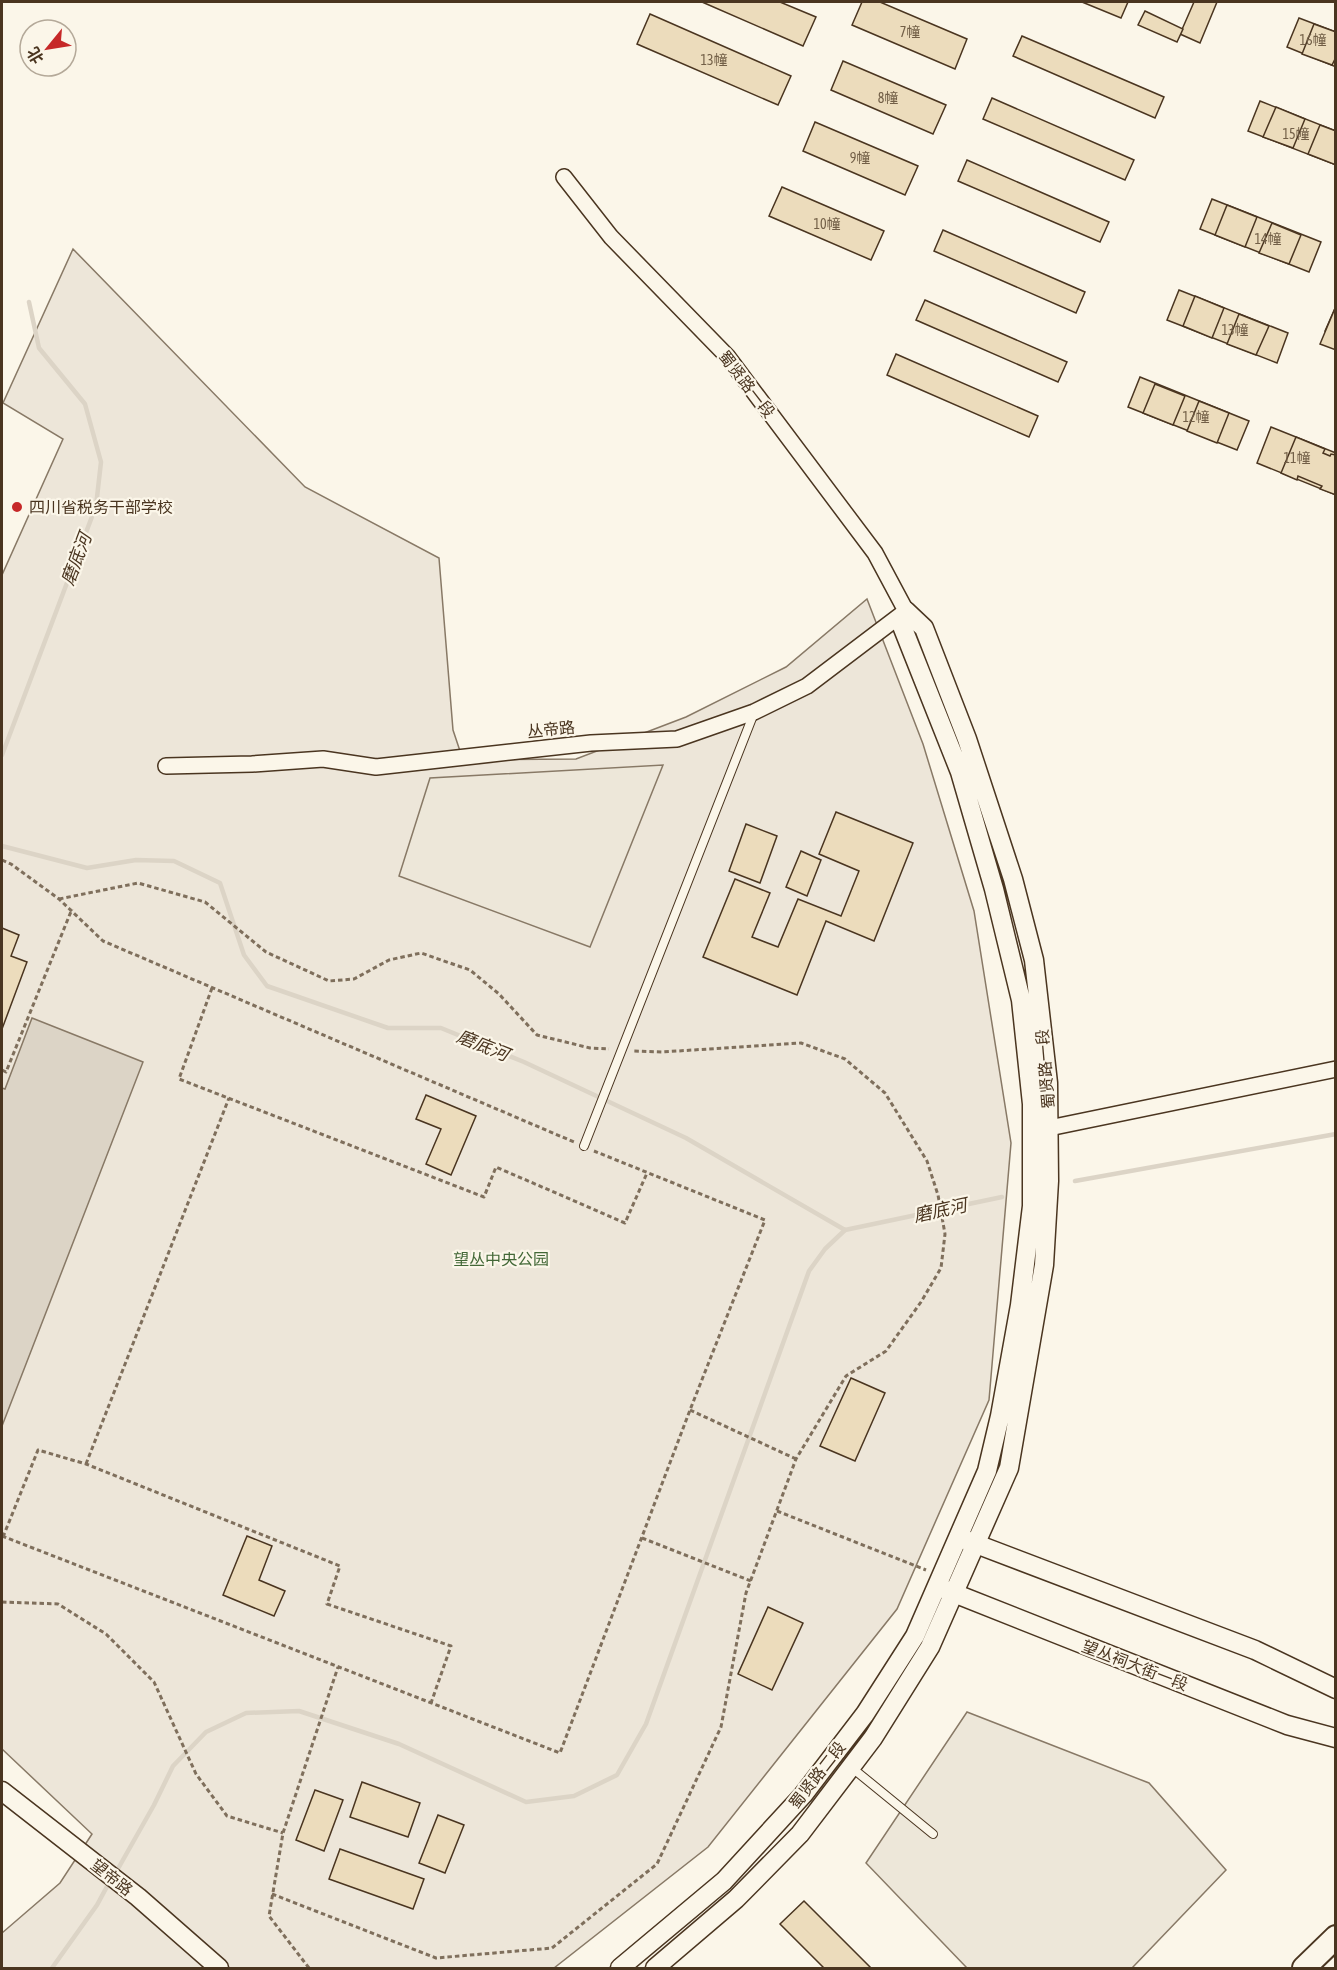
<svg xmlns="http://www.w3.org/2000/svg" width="1337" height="1970" font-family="'Asap Condensed','Noto Sans SC',sans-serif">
<rect width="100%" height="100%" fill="#fbf6e9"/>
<polygon fill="#ede6d9" stroke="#887966" stroke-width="1.5" points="73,249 305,487 439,558 453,730 463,760 576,759 686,717 786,667 867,599 923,744 974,911 1011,1143 989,1400 897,1609 708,1847 554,1968 2,1968 2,1933 60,1883 92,1834 2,1749 2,575 63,439 3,403"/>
<g fill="#ede7d9" stroke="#887966" stroke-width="1.5">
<polygon points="663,765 590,947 399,876 430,778"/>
<polygon points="967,1712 1149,1783 1226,1870 1132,1968 967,1968 866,1863"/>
</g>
<polygon fill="#dcd4c6" stroke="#887966" stroke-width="1.5" points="32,1018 143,1062 2,1426 2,1088 5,1089"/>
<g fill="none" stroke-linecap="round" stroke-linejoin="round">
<g stroke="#dcd4c6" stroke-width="4.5">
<polyline points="2,755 96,506 101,462 85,404 39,348 29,302"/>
<polyline points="2,846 87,868 136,860 174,861 220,883 244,955 267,986 388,1028 441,1028 524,1062 686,1138 845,1230 1002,1197"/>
<polyline points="1075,1181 1336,1134"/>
<polyline points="115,1874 154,1805 173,1766 206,1732 246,1713 299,1711 399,1744 526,1802 574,1796 617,1775 646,1724 809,1271 825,1249 845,1230"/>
<polyline points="52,1968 97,1905 110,1881"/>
</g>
</g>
<g fill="#ecdcbc" stroke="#4a3520" stroke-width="1.5">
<polygon points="702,2 780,2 816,17 803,46"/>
<polygon points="862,2 880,2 967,39 955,69 852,25"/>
<polygon points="1082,2 1128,2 1121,18"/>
<polygon points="1194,2 1217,2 1200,43 1180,34"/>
<polygon points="1145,11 1183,29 1177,42 1138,25"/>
<polygon points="650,14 791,76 778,105 637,44"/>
<polygon points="1299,18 1336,32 1336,67 1287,47"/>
<polygon points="1314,24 1336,32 1336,57 1332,65 1302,54"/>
<polygon points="1022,36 1164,97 1155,118 1013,56"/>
<polygon points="843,61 946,105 933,134 831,90"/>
<polygon points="992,98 1134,160 1125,180 983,119"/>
<polygon points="1260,101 1336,131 1336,165 1248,131"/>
<polygon points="1276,107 1305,119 1293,148 1263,137"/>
<polygon points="815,122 918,166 905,195 803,151"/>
<polygon points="1320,125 1336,131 1336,165 1308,154"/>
<polygon points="967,160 1109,222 1100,242 958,181"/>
<polygon points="782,187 884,231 871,260 769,216"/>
<polygon points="1212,199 1321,242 1309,272 1200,229"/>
<polygon points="1227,205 1257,217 1245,247 1215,235"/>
<polygon points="1272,223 1301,235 1289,264 1259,253"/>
<polygon points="943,230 1085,292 1076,313 934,251"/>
<polygon points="1179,290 1288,333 1277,363 1167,320"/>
<polygon points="1195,296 1224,308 1212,338 1183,326"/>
<polygon points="925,300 1067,362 1058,382 916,320"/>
<polygon points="1336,306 1336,335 1325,331"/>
<polygon points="1336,306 1336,350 1320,344"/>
<polygon points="1239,314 1269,326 1256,355 1227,344"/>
<polygon points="896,354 1038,416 1029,437 887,375"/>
<polygon points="1140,377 1249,421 1237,450 1128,407"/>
<polygon points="1155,384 1185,396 1173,425 1143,413"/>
<polygon points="1199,401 1229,413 1217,443 1187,431"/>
<polygon points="1271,427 1336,453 1336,495 1257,463"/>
<polygon points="1296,437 1325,449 1323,453 1330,456 1331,454 1336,455 1336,495 1320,489 1322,486 1298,476 1297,480 1281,473"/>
<polygon points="836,812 913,843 874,941 826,921 797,995 703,957 735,879 770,893 752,937 778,947 798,899 841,916 859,871 819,854"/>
<polygon points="746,824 777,836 760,883 729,871"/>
<polygon points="801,851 821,860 807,896 786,887"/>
<polygon points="2,928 19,935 11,956 27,962 2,1029"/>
<polygon points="426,1095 476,1116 451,1175 426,1164 441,1129 416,1119"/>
<polygon points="851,1378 885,1393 855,1461 820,1446"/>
<polygon points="247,1536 272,1546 259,1580 285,1591 274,1616 223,1595"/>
<polygon points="768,1607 803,1623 772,1690 738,1674"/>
<polygon points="362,1782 420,1803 408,1837 350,1817"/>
<polygon points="315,1790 343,1800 324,1851 296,1840"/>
<polygon points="438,1815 464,1825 445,1873 419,1863"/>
<polygon points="340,1849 424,1879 413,1909 329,1879"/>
<polygon points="804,1901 871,1968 824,1968 780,1924"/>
</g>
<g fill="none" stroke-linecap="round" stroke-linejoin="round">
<g stroke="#4a3520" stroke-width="10">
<g id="service">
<polyline points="584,1146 754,713"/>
<polyline points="851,1767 933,1834"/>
</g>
</g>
<g stroke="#4a3520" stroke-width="18">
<g id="minor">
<polyline points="166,766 252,764 323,759 376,767 591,743 677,739 754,712 807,686 906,611 875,553 727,356 611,237 564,177"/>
<polyline points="1049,1128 1336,1069"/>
</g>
</g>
<g stroke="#4a3520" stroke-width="21">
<g id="tertiary">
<polyline points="963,1539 1255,1650 1336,1689"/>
<polyline points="941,1588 1287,1725 1336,1738"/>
<polyline points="2,1791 138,1897 219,1968"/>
<polyline points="620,1968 724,1881 803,1795 865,1714 915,1636 987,1471 1000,1416 1020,1305 1032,1206 1032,1104 1021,1000 994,889 960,772 902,626 906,611 924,628 967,739 1013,879 1034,960 1048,1083 1049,1181 1044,1265 1009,1468 930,1647 873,1738 800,1834 736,1899 655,1968"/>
</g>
</g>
<g stroke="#4a3520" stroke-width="26">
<polyline id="primary" points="1304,1968 1336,1937"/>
</g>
<g stroke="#7f6f5c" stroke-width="3" stroke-dasharray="4.5 3" stroke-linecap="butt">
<polyline points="2,860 11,864 59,899 103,941 574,1142"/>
<polyline points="59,899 138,883 205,902 266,952 329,981 354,979 389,960 421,953 470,970 499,994 537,1035 590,1048 609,1049"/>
<polyline points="212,988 179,1079 484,1197 496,1167 625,1223 647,1173"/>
<polyline points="2,1070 6,1072 72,909"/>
<polyline points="690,1410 796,1459"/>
<polyline points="86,1464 229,1098"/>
<polyline points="777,1511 926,1570"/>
<polyline points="2,1536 560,1753 690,1410 765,1220 594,1151"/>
<polyline points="3,1537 38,1450 86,1464 340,1566 327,1604 451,1646 431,1703"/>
<polyline points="642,1538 751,1581"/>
<polyline points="2,1602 58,1604 106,1634 154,1682 196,1774 227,1816 283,1833"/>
<polyline points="272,1894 436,1958 552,1948 657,1864 721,1727 746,1593 796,1459 846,1376 886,1351 921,1302 941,1268 945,1234 938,1195 927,1161 885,1093 845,1059 801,1043 662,1052 633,1051"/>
<polyline points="309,1968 269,1916 283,1833 338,1667"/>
</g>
<use href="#service" stroke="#fbf6e9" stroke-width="8"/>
<use href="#minor" stroke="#fbf6e9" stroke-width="15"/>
<use href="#tertiary" stroke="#fbf6e9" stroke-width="18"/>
<use href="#primary" stroke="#fbf6e9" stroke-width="22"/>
</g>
<circle fill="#c62828" stroke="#fbf6e9" stroke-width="2" cx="17" cy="507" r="6"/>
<g text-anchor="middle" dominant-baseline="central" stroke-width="4.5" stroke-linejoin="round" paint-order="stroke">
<g font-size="14" fill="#725f47">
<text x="910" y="32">7幢</text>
<text x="1313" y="40">16幢</text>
<text x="714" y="60">13幢</text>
<text x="888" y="98">8幢</text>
<text x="1296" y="134">15幢</text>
<text x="860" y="158">9幢</text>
<text x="827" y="224">10幢</text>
<text x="1268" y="239">14幢</text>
<text x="1235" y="330">13幢</text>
<text x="1196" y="417">12幢</text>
<text x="1297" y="458">11幢</text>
</g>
<g font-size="16" fill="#4a3520" stroke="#fbf6e9">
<text transform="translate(747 384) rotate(52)">蜀贤路一段</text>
<text transform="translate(551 729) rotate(-6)">丛帝路</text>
<text transform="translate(1045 1069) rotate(-95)">蜀贤路一段</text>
<text transform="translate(1135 1665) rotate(21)">望丛祠大街一段</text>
<text transform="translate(817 1775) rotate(-52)">蜀贤路二段</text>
<text transform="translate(112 1877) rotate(38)">望帝路</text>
</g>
<g font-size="16" fill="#4a3520" stroke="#fbf6e9" text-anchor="start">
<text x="29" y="507">四川省税务干部学校</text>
</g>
<g font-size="16" fill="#436837" stroke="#fbf6e9">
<text x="501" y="1259">望丛中央公园</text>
</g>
<g font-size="18" font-style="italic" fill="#4a3520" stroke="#fbf6e9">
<text transform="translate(76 559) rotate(-69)">磨底河</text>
<text transform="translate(483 1045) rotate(22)">磨底河</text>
<text transform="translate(940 1210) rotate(-12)">磨底河</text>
</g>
</g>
<rect width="1337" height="1970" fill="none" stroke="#4a3520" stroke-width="6"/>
<g transform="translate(48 48) rotate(240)"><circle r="28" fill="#fbf6e9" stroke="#b4a999" stroke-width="1.5"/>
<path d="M0-4.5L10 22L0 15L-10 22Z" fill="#c62828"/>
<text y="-9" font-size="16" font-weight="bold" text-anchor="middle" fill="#4a3520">北</text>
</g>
</svg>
